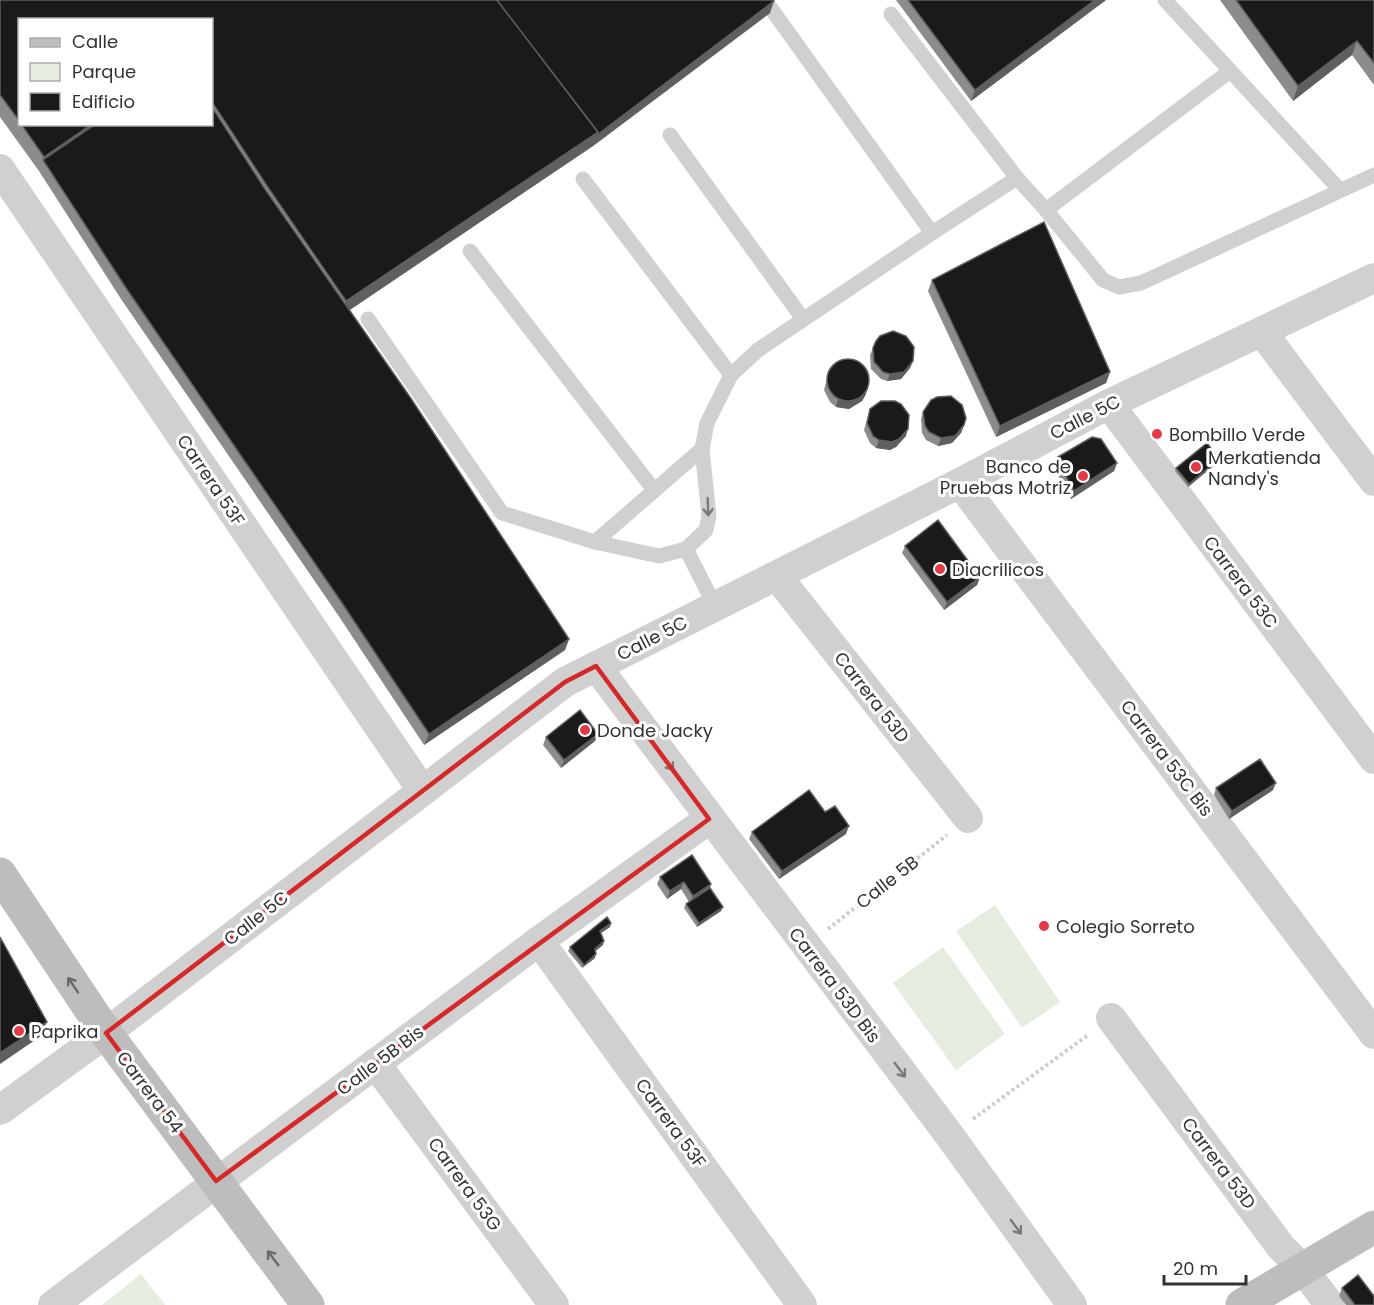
<svg xmlns="http://www.w3.org/2000/svg" width="1374" height="1305" font-family="Poppins,sans-serif">
<rect width="100%" height="100%" fill="#fff"/>
<g fill="#e6ecdf">
<polygon points="995,905 1060,1002 1022,1028 956,931"/>
<polygon points="943,947 1005,1034 956,1070 893,983"/>
<polygon points="141,1274 165,1305 102,1305"/>
</g>
<g fill="none" stroke-linecap="round" stroke-linejoin="round">
<g stroke="#cdcdcd" stroke-width="4" stroke-dasharray="3 3" stroke-linecap="butt">
<polyline points="828,929 947,835"/>
<polyline points="973,1119 1088,1035"/>
</g>
<g stroke="#d0d0d0" stroke-width="15">
<polyline points="765,0 932,233 1017,178 1046,210 1103,280 1119,287 1141,283 1374,175"/>
<polyline points="1165,0 1340,190"/>
<polyline points="891,14 1017,178"/>
<polyline points="670,135 803,319"/>
<polyline points="583,179 731,375"/>
<polyline points="1046,210 1230,71"/>
<polyline points="470,251 654,490"/>
<polyline points="368,319 502,513 595,542 659,556 686,549 706,530 709,516 702,449 707,423 731,375 758,350 932,233"/>
<polyline points="595,542 702,449"/>
<polyline points="686,549 715,606"/>
</g>
<g stroke="#d0d0d0" stroke-width="30">
<polyline points="0,169 422,790"/>
<polyline points="1262,332 1374,481"/>
<polyline points="1109,404 1374,759"/>
<polyline points="960,483 1374,1034"/>
<polyline points="777,576 968,818"/>
<polyline points="596,666 950,1136 1072,1305"/>
<polyline points="539,941 802,1305"/>
<polyline points="1111,1018 1281,1247 1302,1268 1330,1305"/>
<polyline points="375,1063 554,1305"/>
<polyline points="0,1110 106,1033 565,682 960,483 1109,404 1374,278"/>
<polyline points="53,1305 539,941 709,819"/>
</g>
<g stroke="#bdbdbd" stroke-width="33">
<polyline points="0,874 106,1033 308,1305"/>
<polyline points="1242,1305 1374,1227"/>
</g>
</g>
<g fill="#8c8c8c" fill-rule="evenodd">
<path d="M0 0 770 13 593 146 349 310 569 639 565 650 424 745 338 615 121 299 39 171 0 117ZM20 20H212V124H20Z"/>
<polygon points="896,0 1106,0 971,101"/>
<polygon points="1220,0 1374,0 1374,85 1352,55 1293,101"/>
<polygon points="932,280 1110,372 1106,383 996,437 928,291"/>
<polygon points="873,348 913,361 910,368 901,379 887,381 881,379 871,369 870,355"/>
<polygon points="830,368 868,388 865,396 862,401 849,409 836,407 830,402 824,390"/>
<polygon points="870,409 906,436 896,447 890,450 876,448 870,443 864,430"/>
<polygon points="923,412 964,425 961,433 952,443 938,446 926,440 922,433 921,419"/>
<polygon points="1056,458 1117,463 1114,471 1071,499 1053,466"/>
<polygon points="1218,462 1188,487 1175,471 1176,468"/>
<polygon points="905,546 980,577 977,585 944,610 902,553"/>
<polygon points="598,734 595,741 561,768 543,745 546,737"/>
<polygon points="1216,788 1273,790 1229,819 1214,795"/>
<polygon points="825,812 846,834 779,879 749,839 752,832"/>
<polygon points="660,877 711,884 710,888 723,907 721,911 697,927 684,908 686,904 689,902 681,889 667,899 657,884"/>
<polygon points="611,923 610,927 601,933 603,945 595,951 595,958 582,968 568,951 570,947"/>
<polygon points="1342,1288 1374,1305 1346,1305 1339,1296"/>
</g>
<g fill="#5f5f5f">
<polygon points="1095,0 1106,0 971,101 975,90"/>
<polygon points="774,1 770,13 593,146 597,135"/>
<polygon points="1357,41 1352,55 1293,101 1298,86"/>
<polygon points="92,124 109,124 43,160 44,157"/>
<polygon points="598,132 593,146 341,316 346,301"/>
<polygon points="913,361 910,368 901,379 887,381 890,374"/>
<polygon points="1110,372 1106,383 996,437 1000,426"/>
<polygon points="868,388 865,396 862,401 849,409 836,407 838,399"/>
<polygon points="964,425 961,433 952,443 938,446 941,438"/>
<polygon points="908,429 906,436 896,447 890,450 876,448 879,440"/>
<polygon points="1219,459 1218,462 1188,487 1189,484"/>
<polygon points="1117,463 1114,471 1071,499 1074,491"/>
<polygon points="980,577 977,585 944,610 947,602"/>
<polygon points="569,639 565,650 424,745 429,734"/>
<polygon points="598,734 595,741 561,768 564,760"/>
<polygon points="1276,783 1273,790 1229,819 1232,811"/>
<polygon points="849,826 846,834 779,879 782,871"/>
<polygon points="684,882 681,889 667,899 670,891"/>
<polygon points="711,884 708,892 690,903 693,896"/>
<polygon points="723,907 721,911 697,927 699,923"/>
<polygon points="611,923 610,927 598,935 600,931"/>
<polygon points="604,941 603,945 593,953 595,949"/>
<polygon points="596,954 595,958 582,968 584,965"/>
<polygon points="47,1022 41,1036 0,1064 0,1053"/>
</g>
<g fill="#1a1a1a" stroke="#5f5f5f" stroke-width="1.5">
<polygon points="0,0 497,0 598,132 346,301 267,186 212,102 212,20 20,20 20,122 0,95"/>
<polygon points="497,0 773,0 774,1 597,135 598,132"/>
<polygon points="908,0 1095,0 975,90"/>
<polygon points="1236,0 1374,0 1374,63 1357,41 1298,86"/>
<polygon points="212,107 265,189 410,397 569,639 429,734 342,603 126,288 43,160 96,124 212,124"/>
<polygon points="21,124 92,124 44,157"/>
<polygon points="1044,222 1110,372 1000,426 932,280"/>
<polygon points="893,331 906,336 914,347 913,361 904,372 890,374 883,372 874,362 873,348 876,341 880,336"/>
<circle cx="848" cy="380" r="21"/>
<polygon points="951,396 962,405 966,418 964,425 955,436 941,438 929,432 925,426 923,412 931,400 937,397"/>
<polygon points="881,401 895,401 901,404 909,415 908,429 899,439 892,442 879,440 873,436 867,423 870,409"/>
<polygon points="1092,437 1101,439 1117,463 1074,491 1056,458"/>
<polygon points="1207,443 1219,459 1189,484 1176,468"/>
<polygon points="938,520 980,577 947,602 905,546"/>
<polygon points="580,710 598,734 564,760 546,737"/>
<polygon points="1260,759 1276,783 1232,811 1216,788"/>
<polygon points="809,790 825,812 835,806 849,826 782,871 752,832"/>
<polygon points="692,855 711,884 693,896 684,882 670,891 660,877"/>
<polygon points="710,888 723,907 699,923 686,904"/>
<polygon points="607,917 611,923 600,931 604,941 595,949 596,954 584,965 570,947"/>
<polygon points="0,937 47,1022 0,1053"/>
<polygon points="1358,1275 1374,1296 1374,1305 1355,1305 1342,1288"/>
</g>
<defs><path id="oneway-shaft" d="M-6 0H5M1.5-3L5.5 0L1.5 3" fill="none" stroke-width="1.6" stroke-linecap="round" stroke-linejoin="round" transform="scale(1.5)"/></defs>
<g stroke="#7a7a7a">
<use href="#oneway-shaft" transform="translate(708 507) rotate(88)"/>
<use href="#oneway-shaft" transform="translate(668 763) rotate(53)"/>
<use href="#oneway-shaft" transform="translate(900 1070) rotate(53)"/>
<use href="#oneway-shaft" transform="translate(1016 1227) rotate(54)"/>
</g>
<g stroke="#6a6a6a">
<use href="#oneway-shaft" transform="translate(73 985) rotate(-124)"/>
<use href="#oneway-shaft" transform="translate(273 1258) rotate(-127)"/>
</g>
<path fill="none" stroke="#d62828" stroke-width="4.5" stroke-linejoin="round" d="M596 666 709 819 216 1181 106 1033 565 682Z"/>
<g fill="#e63946" stroke="#fff" stroke-width="2">
<circle cx="1157" cy="434" r="6"/>
<circle cx="1196" cy="467" r="6"/>
<circle cx="1083" cy="476" r="6"/>
<circle cx="940" cy="569" r="6"/>
<circle cx="585" cy="730" r="6"/>
<circle cx="1044" cy="926" r="6"/>
<circle cx="19" cy="1031" r="6"/>
</g>
<g text-anchor="middle" dominant-baseline="central" stroke-width="6" stroke-linejoin="round" paint-order="stroke">
<g font-size="18" fill="#333" stroke="#fff">
<text transform="translate(1085 417) rotate(-27)">Calle 5C</text>
<text transform="translate(211 480) rotate(56)">Carrera 53F</text>
<text transform="translate(1241 582) rotate(53)">Carrera 53C</text>
<text transform="translate(652 638) rotate(-27)">Calle 5C</text>
<text transform="translate(872 697) rotate(52)">Carrera 53D</text>
<text transform="translate(1167 758) rotate(53)">Carrera 53C Bis</text>
<text transform="translate(887 882) rotate(-38)">Calle 5B</text>
<text transform="translate(256 918) rotate(-38)">Calle 5C</text>
<text transform="translate(835 985) rotate(53)">Carrera 53D Bis</text>
<text transform="translate(380 1060) rotate(-37)">Calle 5B Bis</text>
<text transform="translate(150 1092) rotate(53)">Carrera 54</text>
<text transform="translate(671 1123) rotate(54)">Carrera 53F</text>
<text transform="translate(1219 1163) rotate(53)">Carrera 53D</text>
<text transform="translate(465 1184) rotate(54)">Carrera 53G</text>
</g>
<g font-size="18" fill="#333" stroke="#fff" text-anchor="start">
<text x="1169" y="434">Bombillo Verde</text>
<text x="1208" y="457">Merkatienda<tspan x="1208" dy="21">Nandy's</tspan></text>
<text x="1071" y="466" text-anchor="end">Banco de<tspan x="1071" dy="21">Pruebas Motriz</tspan></text>
<text x="952" y="569">Diacrilicos</text>
<text x="597" y="730">Donde Jacky</text>
<text x="1056" y="926">Colegio Sorreto</text>
<text x="31" y="1031">Paprika</text>
</g>
</g>
<rect x="18" y="18" width="195" height="108" fill="#ffffff" stroke="#adadad" stroke-width="1.5"/>
<rect x="30" y="38" width="30" height="9" fill="#bdbdbd" stroke="#adadad" stroke-width="1.5"/>
<text x="72" y="48" font-size="18" fill="#333333">Calle</text>
<rect x="30" y="63" width="30" height="18" fill="#e6ecdf" stroke="#adadad" stroke-width="1.5"/>
<text x="72" y="78" font-size="18" fill="#333333">Parque</text>
<rect x="30" y="93" width="30" height="18" fill="#1a1a1a" stroke="#adadad" stroke-width="1.5"/>
<text x="72" y="108" font-size="18" fill="#333333">Edificio</text>
<path d="M1164 1275v9h82v-9" fill="none" stroke="#333333" stroke-width="3"/>
<text x="1173" y="1275" font-size="18" fill="#333333" stroke="#ffffff" stroke-width="4.5" paint-order="stroke">20 m</text>
</svg>
